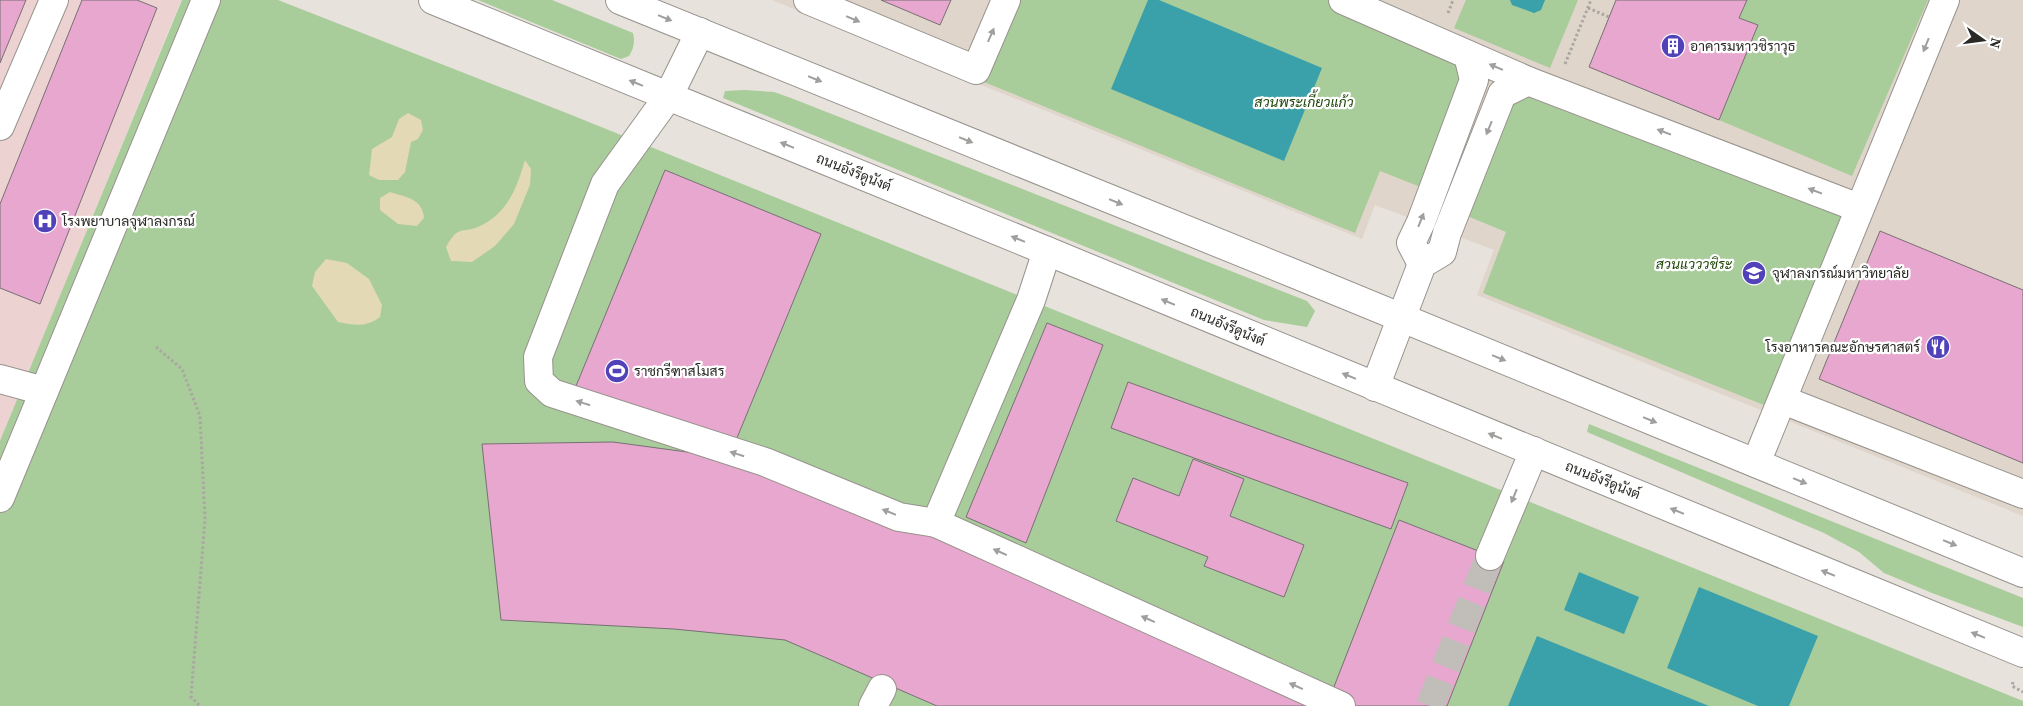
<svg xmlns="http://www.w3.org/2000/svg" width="2023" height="706" font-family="'Source Serif 4',Sarabun,serif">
<rect width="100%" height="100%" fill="#e7e2dc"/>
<polygon fill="#dfd5ca" points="772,0 2023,0 2023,516 1477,295 1494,250 1375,205 1362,239"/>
<polygon fill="#ecd2d1" points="0,0 181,0 0,442"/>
<g fill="#a9cc9b">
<polygon points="182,0 278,0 569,114 2023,701 2023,706 0,706 0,441"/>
<path d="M478 0H552L633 33C635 42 634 48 629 56L621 59Z"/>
<polygon points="1014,0 1331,0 1465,59 1467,78 1423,188 1380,171 1355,233 979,80"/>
<polygon points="1466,0 1578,0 1550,68 1454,28"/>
<polygon points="1747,0 1928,0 1852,176 1719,120 1757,26 1739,18"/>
<polygon points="745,90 774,92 791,98 1307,301 1315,311 1307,327 1264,320 723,98 725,91"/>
<polygon points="1539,92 1852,213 1774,409 1483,293 1506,232 1460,213 1509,101"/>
<polygon points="1589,424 2023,598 2023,627 1932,593 1884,573 1859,552 1824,533 1587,432"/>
</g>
<g fill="#e3d9b4">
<polygon points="408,113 421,120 423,130 418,139 411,142 405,172 398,180 379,180 369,175 372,149 392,137 399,119"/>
<path d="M525 160 531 169 530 185 514 224 495 246 472 262 451 261 446 247C460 223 460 235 480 226 508 213 517 187 525 160Z"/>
<path d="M390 192C406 197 423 199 424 218L417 226 398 224 380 210V198Z"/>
<path d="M326 259 347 263 369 279 382 305 380 317C366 328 354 325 338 322L312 286 315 272Z"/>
</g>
<g fill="#3aa0a9">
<polygon points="1148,0 1159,0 1322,68 1284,161 1111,89"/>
<polygon points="1510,0 1545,0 1541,10 1534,13 1512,5"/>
<polygon points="1579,572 1639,597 1624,634 1564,610"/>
<polygon points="1699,587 1818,636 1789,706 1758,706 1667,668"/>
<polygon points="1537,636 1709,706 1508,706"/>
</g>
<g fill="#e8a7ce" stroke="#777074">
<polygon points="0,0 26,0 0,63"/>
<polygon points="82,0 137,0 157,8 40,304 0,288 0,204"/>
<polygon points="881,0 951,0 940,25"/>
<polygon points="1616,0 1747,0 1739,18 1758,25 1719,120 1589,67"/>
<polygon points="665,170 821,234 732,450 576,386"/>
<polygon points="1880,231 2023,290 2023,463 1819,379"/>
<polygon points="1047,323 1103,345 1026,543 966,517"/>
<polygon points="1128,382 1408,483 1391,529 1111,428"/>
<polygon points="613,442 761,462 875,508 1322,706 937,706 785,640 674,629 501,620 482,444"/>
<polygon points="1193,459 1244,479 1230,516 1304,545 1284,597 1204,566 1208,557 1116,521 1133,478 1179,496"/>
<polygon points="1399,520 1504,561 1447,706 1353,706 1330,697"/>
</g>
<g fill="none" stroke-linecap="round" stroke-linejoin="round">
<polyline stroke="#c1bdb8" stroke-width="28" stroke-dasharray="28 14" stroke-linecap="butt" points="1430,706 1490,556"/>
<g stroke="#97928d" stroke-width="30">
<g id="minor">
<polyline points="808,0 976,70 1006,0"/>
<polyline points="1343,0 1528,81 1859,208 1860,207"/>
<polyline points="700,32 668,97 605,184 538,357 539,381 552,393 765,462 899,517 936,523 1341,706"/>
<polyline points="0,126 54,0"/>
<polyline points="1422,264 1411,243 1421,222 1474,80 1468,55"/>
<polyline points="0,379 44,391"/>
<polyline points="1375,387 1422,264 1442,252 1447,233 1502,94 1528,81"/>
<polyline points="1783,400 2023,494"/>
<polyline points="1756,463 1945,0"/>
<polyline points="0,498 206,0"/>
<polyline points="936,523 1031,300 1047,251"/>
<polyline points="1490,556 1534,451"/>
<polyline points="873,706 882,689"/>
</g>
</g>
<g stroke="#97928d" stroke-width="30">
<g id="major">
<polyline points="433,0 1047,251 2023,653"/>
<polyline points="620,0 1295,274 2023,573"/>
</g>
</g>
<g stroke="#aaa6a1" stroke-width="3" stroke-dasharray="2.5 2.5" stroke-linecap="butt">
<polyline points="1588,8 1609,17"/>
<polyline points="1448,13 1453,0"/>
<polyline points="1565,64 1591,0"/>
<polyline points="156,347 182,369 200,416 205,519 191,697 200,706"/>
<polyline points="2013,682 2012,686 2023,692"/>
</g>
<use href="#minor" stroke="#fff" stroke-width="28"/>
<use href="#major" stroke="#fff" stroke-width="28"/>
</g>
<defs><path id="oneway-solid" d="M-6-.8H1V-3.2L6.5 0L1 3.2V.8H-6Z" transform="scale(1.25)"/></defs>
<g fill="#9f9f9d">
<use href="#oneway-solid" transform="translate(665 18) rotate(22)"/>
<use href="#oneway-solid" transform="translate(853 19) rotate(23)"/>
<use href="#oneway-solid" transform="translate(991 35) rotate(-66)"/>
<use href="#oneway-solid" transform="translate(1926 45) rotate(112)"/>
<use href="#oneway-solid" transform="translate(1496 67) rotate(-157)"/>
<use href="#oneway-solid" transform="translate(815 79) rotate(22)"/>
<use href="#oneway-solid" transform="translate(636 83) rotate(-158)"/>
<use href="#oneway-solid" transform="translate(1489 128) rotate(112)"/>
<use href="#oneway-solid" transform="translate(1664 132) rotate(-159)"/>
<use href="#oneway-solid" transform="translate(966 140) rotate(22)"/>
<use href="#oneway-solid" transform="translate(787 145) rotate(-158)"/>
<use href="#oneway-solid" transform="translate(1815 191) rotate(-159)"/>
<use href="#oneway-solid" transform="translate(1116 202) rotate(22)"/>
<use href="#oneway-solid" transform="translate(1421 220) rotate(-68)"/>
<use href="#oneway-solid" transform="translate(1018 239) rotate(-158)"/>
<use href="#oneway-solid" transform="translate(1168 302) rotate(-157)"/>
<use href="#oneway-solid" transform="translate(1499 358) rotate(22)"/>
<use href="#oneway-solid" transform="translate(1349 376) rotate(-158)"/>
<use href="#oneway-solid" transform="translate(583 403) rotate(-162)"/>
<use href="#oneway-solid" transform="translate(1650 420) rotate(22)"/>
<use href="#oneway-solid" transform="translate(1495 436) rotate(-158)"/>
<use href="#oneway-solid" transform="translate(737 454) rotate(-162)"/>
<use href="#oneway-solid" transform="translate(1800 481) rotate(22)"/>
<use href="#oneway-solid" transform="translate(1514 496) rotate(112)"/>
<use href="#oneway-solid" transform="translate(1677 511) rotate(-158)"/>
<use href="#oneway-solid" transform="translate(889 512) rotate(-158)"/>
<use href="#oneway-solid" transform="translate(1950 543) rotate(22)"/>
<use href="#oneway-solid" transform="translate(1000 552) rotate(-156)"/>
<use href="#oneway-solid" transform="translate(1828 573) rotate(-158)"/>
<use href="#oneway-solid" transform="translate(1148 619) rotate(-156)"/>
<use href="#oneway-solid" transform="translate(1978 635) rotate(-158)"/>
<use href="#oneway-solid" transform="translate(1296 686) rotate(-156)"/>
</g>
<defs>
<g id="building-disc" transform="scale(1.25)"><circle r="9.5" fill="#5242b9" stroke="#fff"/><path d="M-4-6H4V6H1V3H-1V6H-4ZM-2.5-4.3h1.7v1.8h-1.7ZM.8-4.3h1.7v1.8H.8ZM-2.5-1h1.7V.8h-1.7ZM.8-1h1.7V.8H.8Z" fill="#fff"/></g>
<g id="hospital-disc" transform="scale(1.25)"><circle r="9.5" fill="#5242b9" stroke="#fff"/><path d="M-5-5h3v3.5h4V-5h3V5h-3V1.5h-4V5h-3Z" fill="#fff"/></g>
<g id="university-disc" transform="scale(1.25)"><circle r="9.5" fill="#5242b9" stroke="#fff"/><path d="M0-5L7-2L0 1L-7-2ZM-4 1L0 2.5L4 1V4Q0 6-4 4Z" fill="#fff"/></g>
<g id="restaurant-disc" transform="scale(1.25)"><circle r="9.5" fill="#5242b9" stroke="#fff"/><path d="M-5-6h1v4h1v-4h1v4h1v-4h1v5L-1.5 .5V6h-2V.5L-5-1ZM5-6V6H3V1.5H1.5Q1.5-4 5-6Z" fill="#fff"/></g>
<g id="stadium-disc" transform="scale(1.25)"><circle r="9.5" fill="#5242b9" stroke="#fff"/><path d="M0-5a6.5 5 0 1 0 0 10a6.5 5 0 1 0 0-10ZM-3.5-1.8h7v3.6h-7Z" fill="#fff"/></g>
</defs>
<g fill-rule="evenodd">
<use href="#building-disc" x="1673" y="46"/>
<use href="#hospital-disc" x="45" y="221"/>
<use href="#university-disc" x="1754" y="273"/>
<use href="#restaurant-disc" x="1938" y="347"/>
<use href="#stadium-disc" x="617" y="371"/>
</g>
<g text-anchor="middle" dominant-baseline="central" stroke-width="4.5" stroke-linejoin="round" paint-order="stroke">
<g font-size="14" fill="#2a2926" stroke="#fff" text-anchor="start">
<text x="1690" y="46">อาคารมหาวชิราวุธ</text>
<text x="62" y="221">โรงพยาบาลจุฬาลงกรณ์</text>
<text x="1772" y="273">จุฬาลงกรณ์มหาวิทยาลัย</text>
<text x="1920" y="347" text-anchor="end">โรงอาหารคณะอักษรศาสตร์</text>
<text x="634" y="371">ราชกรีฑาสโมสร</text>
</g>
<g font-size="14" font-style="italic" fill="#21480b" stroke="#fff">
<text x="1304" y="102">สวนพระเกี้ยวแก้ว</text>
<text x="1694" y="264">สวนแวววชิระ</text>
</g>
<g font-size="14" fill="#2a2926" stroke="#fff">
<text transform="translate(854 172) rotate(22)">ถนนอังรีดูนังต์</text>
<text transform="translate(1228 326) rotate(23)">ถนนอังรีดูนังต์</text>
<text transform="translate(1603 480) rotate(22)">ถนนอังรีดูนังต์</text>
</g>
</g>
<g transform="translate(1983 40) rotate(104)" stroke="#ffffff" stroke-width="4" paint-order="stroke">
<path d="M0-4L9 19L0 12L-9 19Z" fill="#2a2926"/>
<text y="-8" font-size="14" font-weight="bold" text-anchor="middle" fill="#2a2926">N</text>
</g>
</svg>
